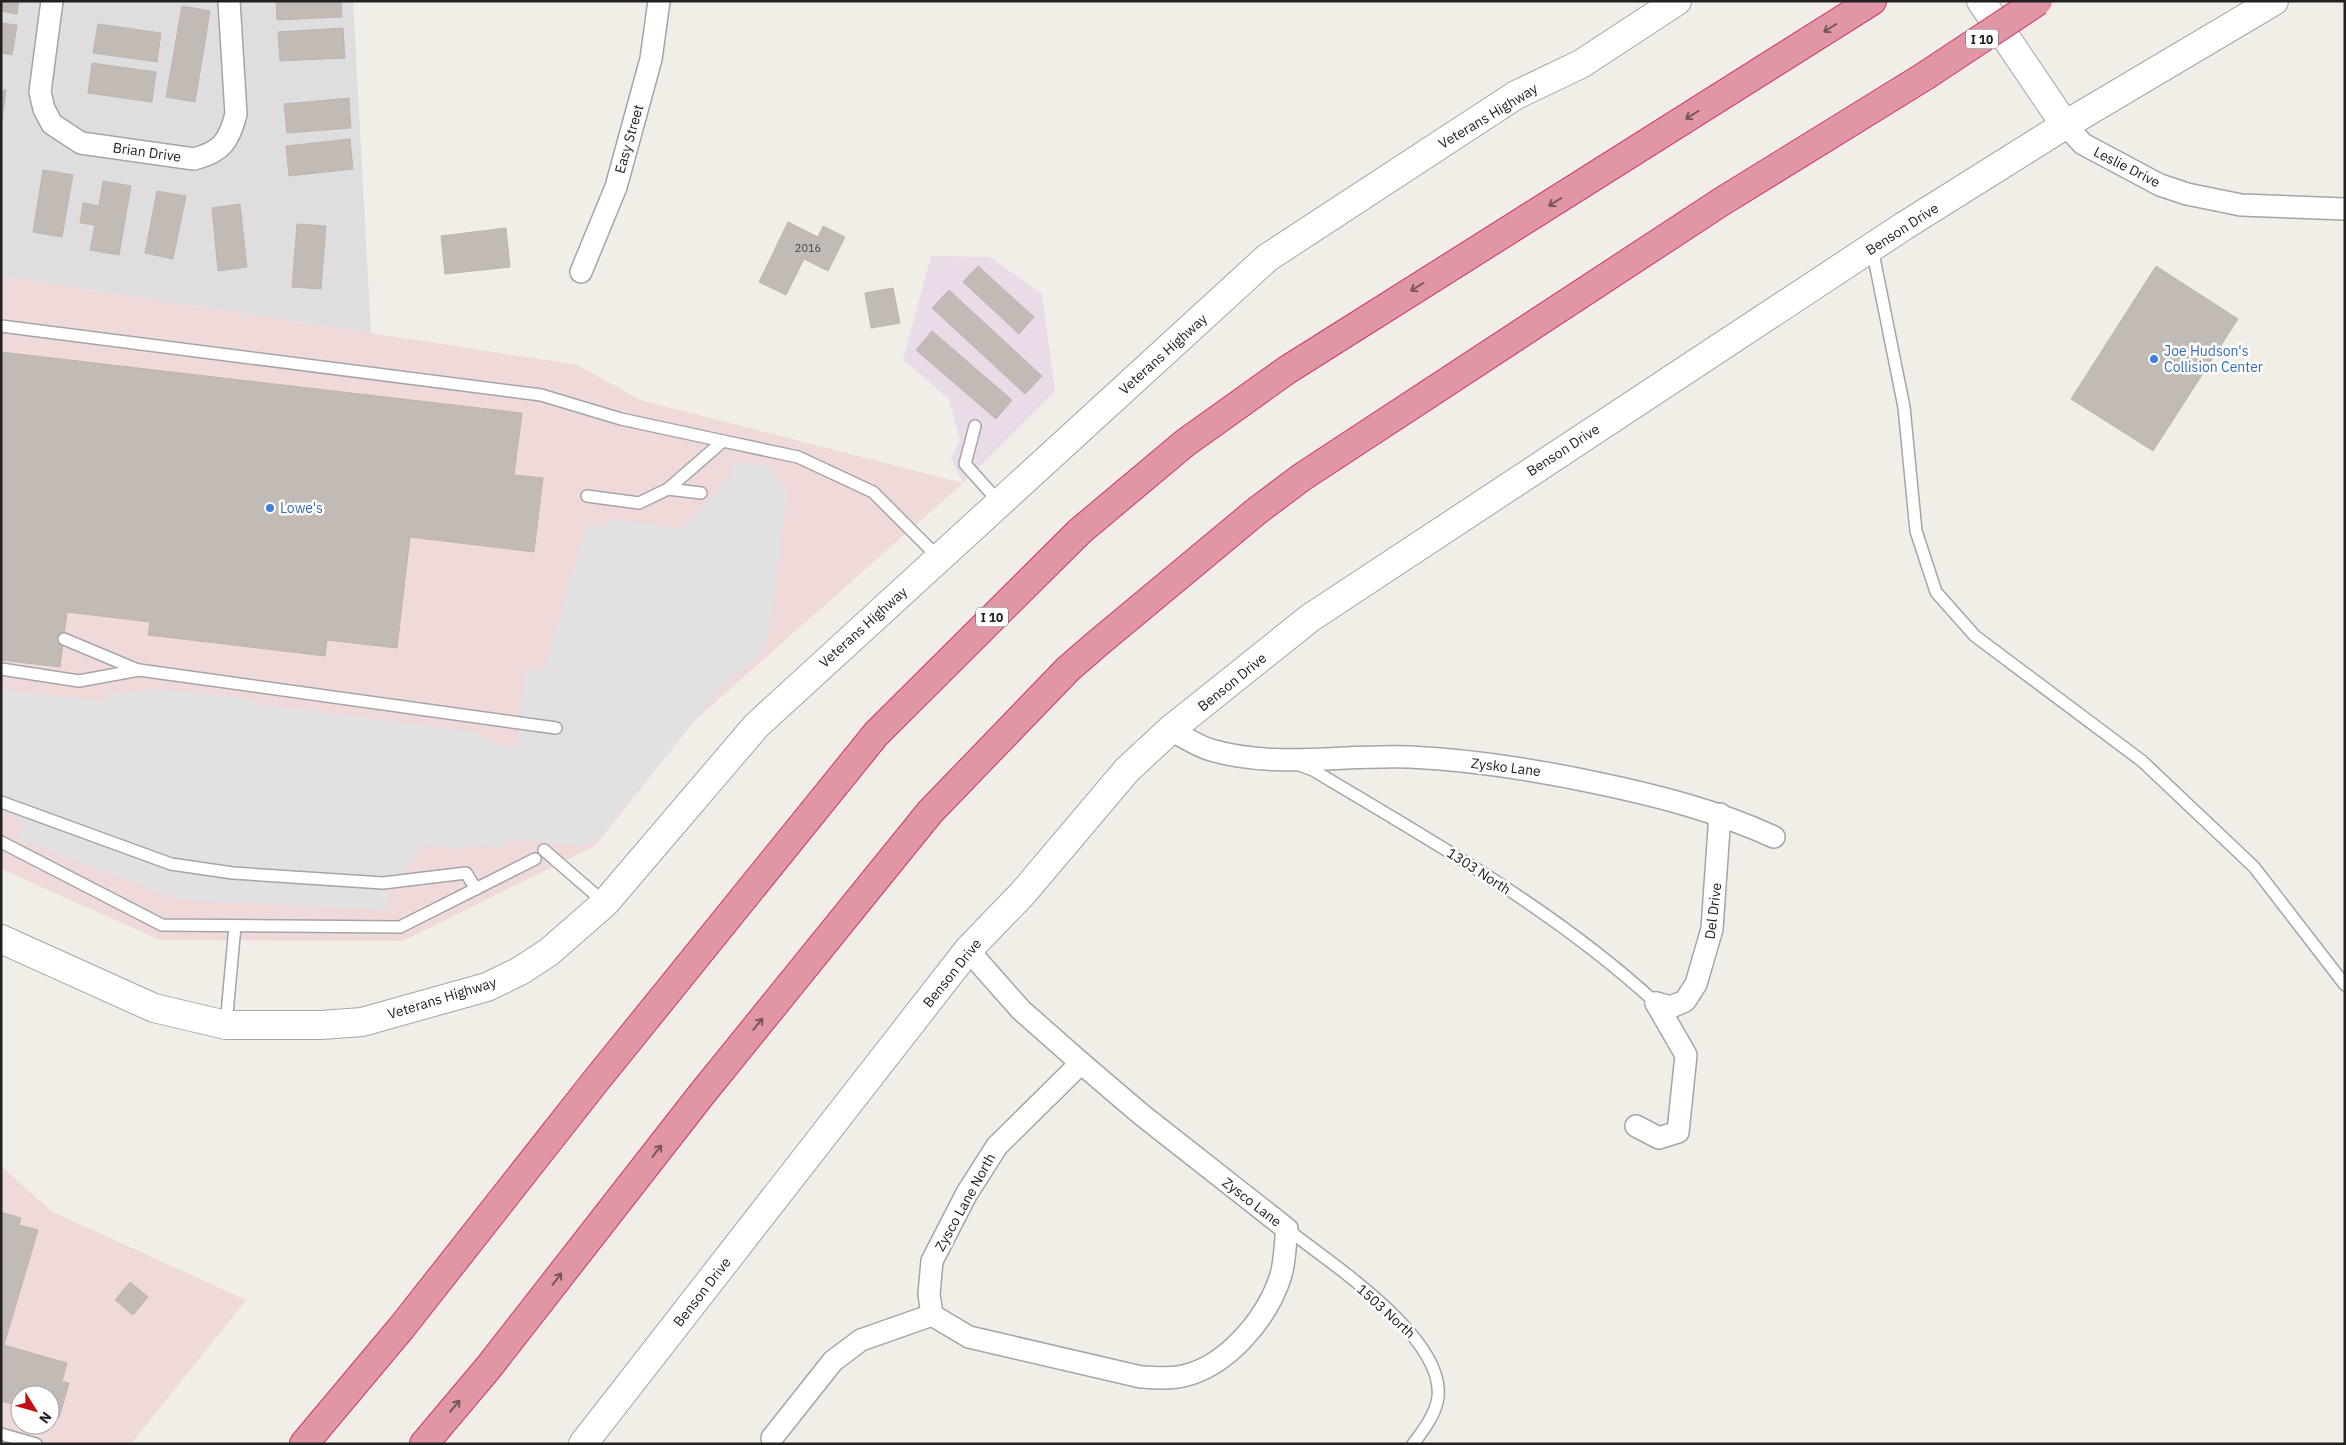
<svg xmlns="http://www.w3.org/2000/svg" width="2346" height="1445" font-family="'IBM Plex Sans',sans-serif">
<rect width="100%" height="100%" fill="#f1eee8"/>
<polygon fill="#dfdede" points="1,1 353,1 371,333 1,276"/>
<g fill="#f0dad9" fill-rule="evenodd">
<polygon points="1,276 578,365 640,400 963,483 696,719 595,846 403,941 160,940 1,869"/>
<path d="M1 1166 51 1211 246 1300 131 1444H1ZM20 1395H50V1425H20Z"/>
</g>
<polygon fill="#e9dbe7" points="931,256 990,257 1042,294 1055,391 963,483 951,458 960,440 949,399 903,360"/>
<polygon fill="#e1e1e1" points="733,461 767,465 788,491 767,643 759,655 722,686 606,829 587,846 505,839 504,848 485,845 456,849 423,845 387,894 388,910 185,900 169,896 18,839 24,821 1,811 1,690 106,702 108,692 124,694 149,689 210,695 243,698 265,705 474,732 496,744 517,747 526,669 544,671 587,524 606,527 607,519 681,529 731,477"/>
<g fill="#c1bab5" stroke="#c1b5ac">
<polygon points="1,1 19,1 17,14 1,11"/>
<polygon points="276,1 341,1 342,17 277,20"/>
<polygon points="182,6 210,11 195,102 166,97"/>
<polygon points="1,23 17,25 12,55 1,53"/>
<polygon points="98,24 161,33 157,62 93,53"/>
<polygon points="343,28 345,58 280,61 278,32"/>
<polygon points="92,63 156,72 152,102 88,93"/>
<polygon points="1,90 6,90 2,120 1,120"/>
<polygon points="349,98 351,128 287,133 284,104"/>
<polygon points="350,139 353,169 289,176 286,146"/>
<polygon points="43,170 73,175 62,237 33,232"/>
<polygon points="103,181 131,186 119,255 90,250 95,225 80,223 83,203 99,206"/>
<polygon points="157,191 186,196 173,259 145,253"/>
<polygon points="240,204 247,267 218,271 212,208"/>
<polygon points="788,222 818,237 823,226 845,237 828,271 804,259 786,295 759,282"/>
<polygon points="297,224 326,226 321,289 292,287"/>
<polygon points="506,228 510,267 445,274 441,236"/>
<polygon points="978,266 1034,317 1019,334 963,282"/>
<polygon points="2156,266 2238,319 2153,451 2071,399"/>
<polygon points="893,288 900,323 871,328 865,293"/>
<polygon points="949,290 1042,376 1025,394 932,308"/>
<polygon points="932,331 1012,400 996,419 916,350"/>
<polygon points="1,352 522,413 514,475 543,478 534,552 410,537 397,648 327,640 325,656 148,635 150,622 67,612 60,667 1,660"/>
<polygon points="1,1212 21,1218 19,1225 38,1230 4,1345 67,1363 62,1381 69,1383 59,1418 50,1415 50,1395 20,1395 20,1406 1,1401"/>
<polygon points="130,1282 148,1297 133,1315 115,1300"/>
</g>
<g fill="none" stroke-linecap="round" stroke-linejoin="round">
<g stroke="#a5a5a5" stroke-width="14">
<g id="service">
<polyline points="1872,248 1904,407 1916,531 1936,592 1975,636 2142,761 2254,867 2345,985"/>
<polyline points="1,326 541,395 621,419 723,441 668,489 639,503 587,496"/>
<polyline points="975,426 965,464 999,502"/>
<polyline points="723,441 798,457 873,492 939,558"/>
<polyline points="668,489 701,493"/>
<polyline points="64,639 138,670"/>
<polyline points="1,669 79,681 139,670 556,728"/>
<path d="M1299 765 1313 770C1431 841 1554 909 1656 1003"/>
<polyline points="1,802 171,864 233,873 383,883 466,873 476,889"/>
<polyline points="1,842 162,925 400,927 535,859"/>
<polyline points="544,850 605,903"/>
<polyline points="226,1025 235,926"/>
<path d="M1287 1229C1330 1263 1445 1337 1438 1397 1436 1414 1423 1431 1413 1444"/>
<polyline points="1,1434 36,1444"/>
</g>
</g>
<g stroke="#a5a5a5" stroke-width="24">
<g id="minor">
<path d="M52 1 40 92 44 109 52 124 81 143 194 159C221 152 229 142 236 114L229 1"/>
<polyline points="2065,125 2083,144 2160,185 2187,194 2241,205 2345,209"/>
<polyline points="581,272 616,187 651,59 659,1"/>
<path d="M1170 730C1183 736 1197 746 1211 750 1276 769 1344 754 1410 757 1474 760 1536 770 1597 783 1659 796 1717 811 1774 837"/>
<polyline points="1656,1003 1671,1007 1685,1001 1696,984 1712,929 1720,814"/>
<polyline points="1636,1126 1659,1138 1678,1132 1686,1055 1656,1003"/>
<path d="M932 1315 969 1337 1141 1377C1156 1378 1169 1379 1183 1376 1228 1366 1268 1317 1281 1275 1285 1261 1285 1244 1287 1229L1142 1115 1081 1063 1021 1010 968 950"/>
<polyline points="932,1315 929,1294 932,1261 967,1193 997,1146 1081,1063"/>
<polyline points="772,1438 833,1361 861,1340 932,1315"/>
</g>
</g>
<g stroke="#a5a5a5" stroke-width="30">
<g id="tertiary">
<polyline points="1981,1 2065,125"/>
<polyline points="1,939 154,1008 226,1025 321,1025 362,1022 487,987 520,971 549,952 605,903 756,726 1267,258 1516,95 1581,64 1677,1"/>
<polyline points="583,1444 968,950 1023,893 1127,770 1170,730 1310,618 1904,226 2065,125 2274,1"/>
</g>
</g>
<g stroke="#cf356b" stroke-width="30">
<g id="motorway">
<polyline points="304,1444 402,1327 594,1083 876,734 1080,531 1185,443 1287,370 1872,1"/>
<polyline points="424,1444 488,1368 701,1095 930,812 1068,669 1098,643 1258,510 1302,477 1721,202 1925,76"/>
</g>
</g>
<use href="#service" stroke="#fff" stroke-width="11"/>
<use href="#minor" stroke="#fff" stroke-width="21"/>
<use href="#tertiary" stroke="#fff" stroke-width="28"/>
<use href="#motorway" stroke="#e196a5" stroke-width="28"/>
<g stroke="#cf356b" stroke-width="30" stroke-linecap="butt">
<polyline id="motorway-bridge" points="1925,76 2038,1"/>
</g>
<use href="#motorway-bridge" stroke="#e196a5" stroke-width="28"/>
</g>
<defs><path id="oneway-shaft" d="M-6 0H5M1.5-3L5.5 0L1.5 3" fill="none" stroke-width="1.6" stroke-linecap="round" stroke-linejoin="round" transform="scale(1.25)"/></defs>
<g stroke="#77565c">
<use href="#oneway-shaft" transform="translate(1830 28) rotate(148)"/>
<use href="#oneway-shaft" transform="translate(1692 115) rotate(148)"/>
<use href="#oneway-shaft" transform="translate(1555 202) rotate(148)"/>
<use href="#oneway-shaft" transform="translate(1417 287) rotate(148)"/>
<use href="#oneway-shaft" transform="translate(758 1024) rotate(-51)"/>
<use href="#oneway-shaft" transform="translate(657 1151) rotate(-52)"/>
<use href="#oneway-shaft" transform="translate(557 1279) rotate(-52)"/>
<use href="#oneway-shaft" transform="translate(455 1406) rotate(-50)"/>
</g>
<g fill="#3f7fe0" stroke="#fff" stroke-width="2">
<circle cx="2154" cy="359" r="5"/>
<circle cx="270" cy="508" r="5"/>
</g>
<g text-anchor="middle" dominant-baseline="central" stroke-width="5" stroke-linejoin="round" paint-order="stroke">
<g font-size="11" fill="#494746">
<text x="808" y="248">2016</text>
</g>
<g fill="#fff" stroke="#646464" stroke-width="1">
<rect x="1966" y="29.5" width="32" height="19" rx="4"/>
<rect x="976" y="607.5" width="32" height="19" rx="4"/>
</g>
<g font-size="12" font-weight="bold" fill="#212121">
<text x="1982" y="39">I 10</text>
<text x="992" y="617">I 10</text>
</g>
<g font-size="14" fill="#212121" stroke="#fff">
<text transform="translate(1488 116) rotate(-31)">Veterans Highway</text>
<text transform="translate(629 139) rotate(-74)">Easy Street</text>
<text transform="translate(147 152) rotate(8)">Brian Drive</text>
<text transform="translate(2127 167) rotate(27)">Leslie Drive</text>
<text transform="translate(1902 229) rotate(-33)">Benson Drive</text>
<text transform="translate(1163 354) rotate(-42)">Veterans Highway</text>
<text transform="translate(1563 450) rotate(-33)">Benson Drive</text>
<text transform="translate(863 627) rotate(-42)">Veterans Highway</text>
<text transform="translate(1232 682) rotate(-39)">Benson Drive</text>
<text transform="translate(1506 767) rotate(7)">Zysko Lane</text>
<text transform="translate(1479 871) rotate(33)">1303 North</text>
<text transform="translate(1713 911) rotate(-83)">Del Drive</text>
<text transform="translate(952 973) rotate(-51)">Benson Drive</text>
<text transform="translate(442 998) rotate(-17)">Veterans Highway</text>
<text transform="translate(965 1202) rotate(-61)">Zysco Lane North</text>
<text transform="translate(1252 1202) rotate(38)">Zysco Lane</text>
<text transform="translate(702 1292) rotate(-52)">Benson Drive</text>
<text transform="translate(1386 1311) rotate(42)">1503 North</text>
</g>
<g font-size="14" fill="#366cbe" stroke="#fff" text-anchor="start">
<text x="2164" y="351">Joe Hudson's<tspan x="2164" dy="16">Collision Center</tspan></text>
<text x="280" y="508">Lowe's</text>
</g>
</g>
<rect width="2346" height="1445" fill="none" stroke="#212121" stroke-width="5"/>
<g transform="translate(35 1410) rotate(127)"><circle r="24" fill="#ffffff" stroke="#a6a6a6"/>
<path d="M0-4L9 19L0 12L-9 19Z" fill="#c30f11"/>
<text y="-8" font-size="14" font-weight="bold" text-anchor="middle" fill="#212121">N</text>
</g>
</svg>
